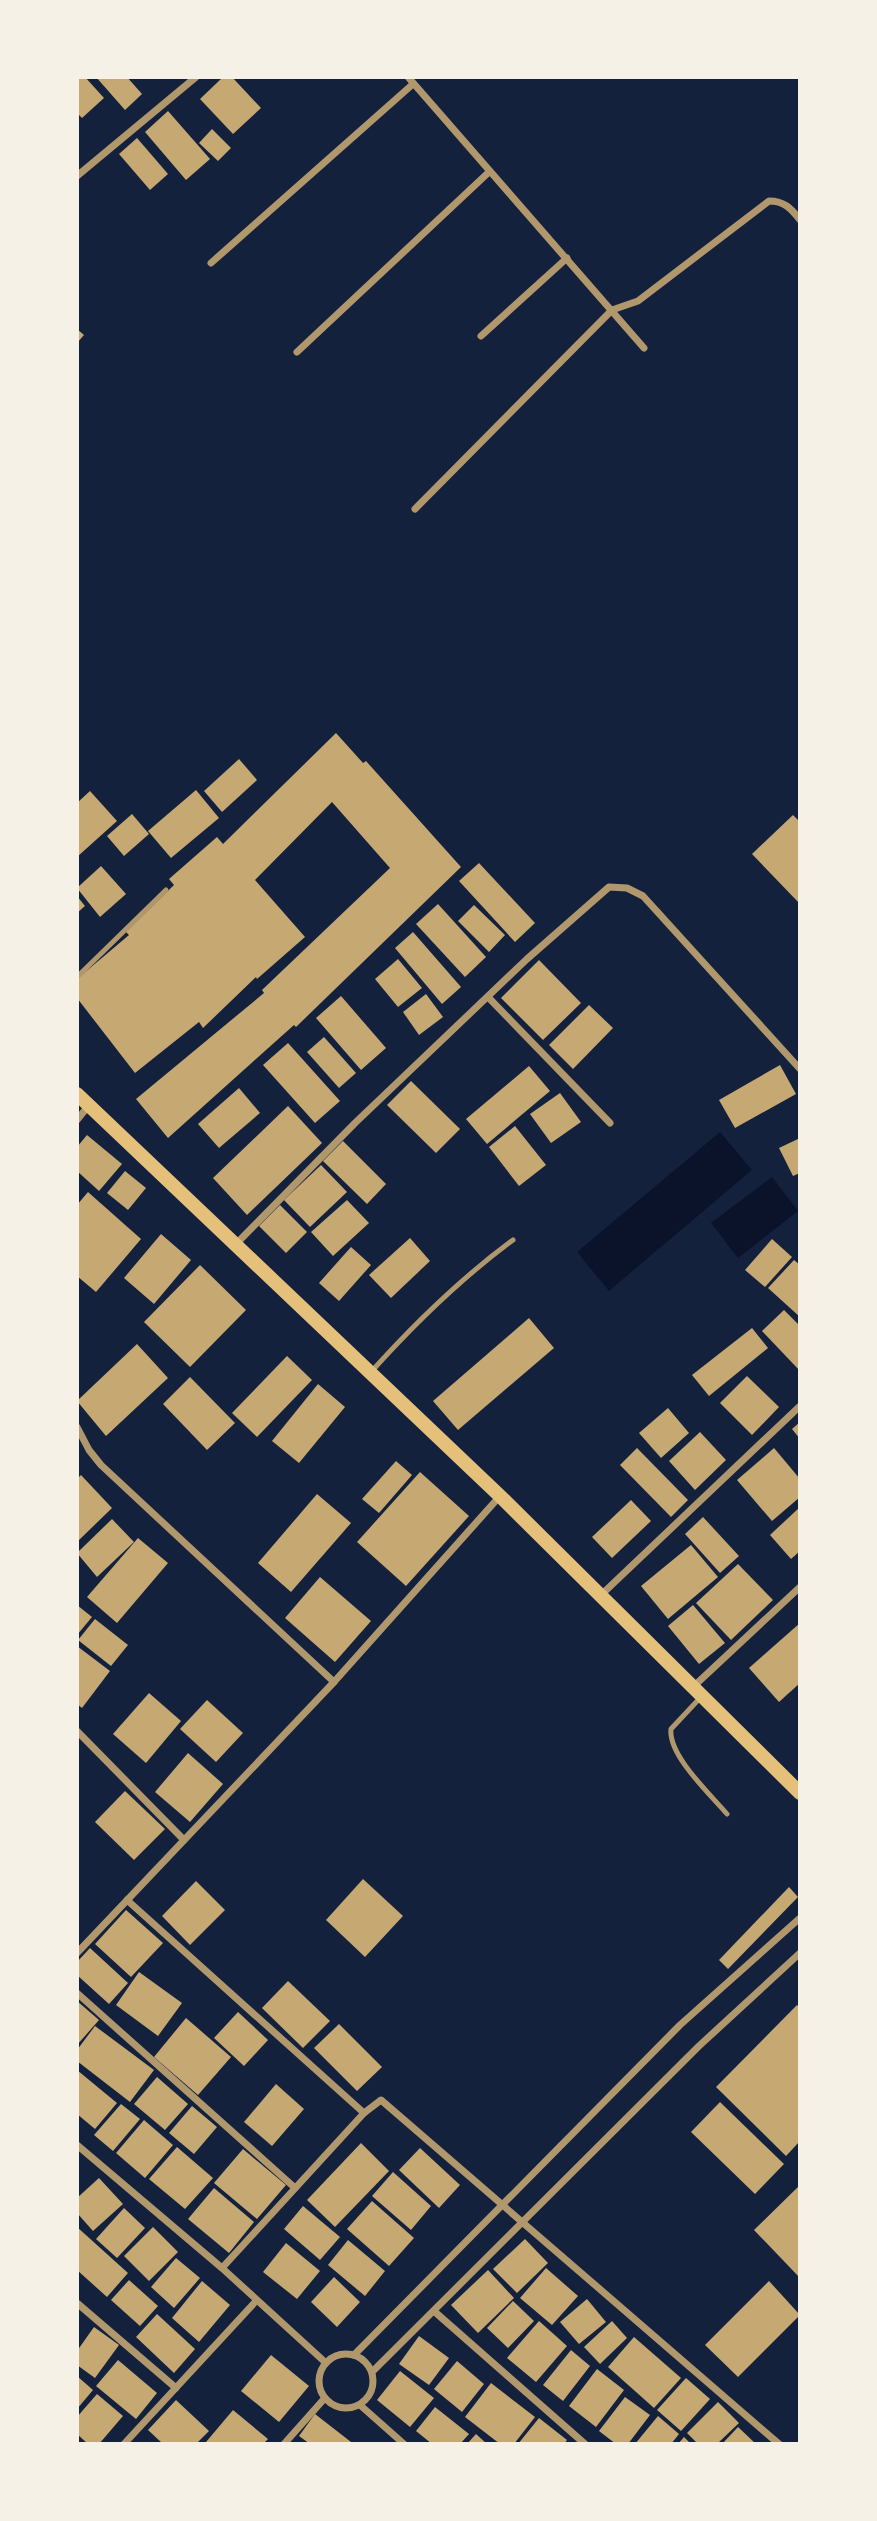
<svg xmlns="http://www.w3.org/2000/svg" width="877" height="2521" font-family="'DM Sans',sans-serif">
<rect width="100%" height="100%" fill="#14213d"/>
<g fill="#0b132b">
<polygon points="720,1132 752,1170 609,1291 577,1252"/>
<polygon points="772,1177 798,1211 738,1258 711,1223"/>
</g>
<g fill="#c6a872">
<polygon points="77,77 85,77 104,98 82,118 77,113"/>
<polygon points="96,77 127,77 142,94 125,110"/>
<polygon points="223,77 232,77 261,108 233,134 200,99"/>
<polygon points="168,111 210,159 186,180 145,132"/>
<polygon points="212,129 231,148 218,161 199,143"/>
<polygon points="137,138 168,174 150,190 119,154"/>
<polygon points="77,329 84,335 77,343"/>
<polygon points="336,733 363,763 366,761 461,867 296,1027 294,1025 168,1138 136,1099 264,993 262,990 390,868 332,802 255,880 305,937 257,979 256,977 203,1028 199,1022 135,1073 77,998 77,979 129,935 126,932 174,885 169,879 217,837 223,844"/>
<polygon points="239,759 257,780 222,812 204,791"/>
<polygon points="196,790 219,818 171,858 148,831"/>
<polygon points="90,791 117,821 77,857 77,803"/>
<polygon points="132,814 149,834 124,856 107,836"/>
<polygon points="793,815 800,822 800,904 752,854"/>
<polygon points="479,863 535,923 515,942 459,881"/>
<polygon points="101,866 126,894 100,917 77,888"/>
<polygon points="77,896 85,906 77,913"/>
<polygon points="438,904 486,957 465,977 416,924"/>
<polygon points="474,905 505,935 489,952 458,921"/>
<polygon points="413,932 461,987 442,1004 395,948"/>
<polygon points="398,959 422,988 398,1007 375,979"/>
<polygon points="539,960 581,1003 543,1040 501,998"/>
<polygon points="426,994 443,1017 419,1035 403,1012"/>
<polygon points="341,996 386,1048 361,1070 316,1018"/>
<polygon points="589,1005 613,1028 573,1069 549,1045"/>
<polygon points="324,1037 356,1073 339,1088 307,1052"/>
<polygon points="288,1043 340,1101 315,1123 263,1065"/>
<polygon points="780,1065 796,1094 735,1128 719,1100"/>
<polygon points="529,1066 550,1091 487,1144 466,1119"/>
<polygon points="411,1081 460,1129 436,1153 387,1105"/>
<polygon points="239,1088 260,1113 219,1148 198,1124"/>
<polygon points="560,1093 581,1122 551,1143 530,1114"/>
<polygon points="288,1106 322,1143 247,1215 213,1178"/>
<polygon points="515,1126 546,1165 519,1186 489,1147"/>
<polygon points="87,1135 122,1164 99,1191 77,1171 77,1147"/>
<polygon points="800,1138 800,1173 793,1176 779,1148"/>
<polygon points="343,1141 386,1184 367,1204 323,1161"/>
<polygon points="321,1165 347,1192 310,1227 284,1200"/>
<polygon points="125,1171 146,1188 128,1210 107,1193"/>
<polygon points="88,1192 141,1239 96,1292 77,1276 77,1205"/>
<polygon points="347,1200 369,1223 333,1256 311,1232"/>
<polygon points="280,1205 307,1232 286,1253 259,1226"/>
<polygon points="161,1234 191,1260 154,1304 124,1278"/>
<polygon points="410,1238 430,1261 391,1298 369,1275"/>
<polygon points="772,1239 792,1257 765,1287 745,1270"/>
<polygon points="351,1247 371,1265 339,1301 319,1283"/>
<polygon points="794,1260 800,1265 800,1317 768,1288"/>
<polygon points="200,1265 246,1310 190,1367 144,1322"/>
<polygon points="784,1310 800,1326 800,1371 762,1331"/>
<polygon points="529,1318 554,1348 458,1430 433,1401"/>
<polygon points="752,1328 768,1348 709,1396 692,1375"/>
<polygon points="137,1344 168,1378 106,1436 77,1401"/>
<polygon points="287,1356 312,1380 257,1437 232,1413"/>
<polygon points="747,1376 779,1407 752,1435 720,1403"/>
<polygon points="190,1377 235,1423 207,1450 163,1404"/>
<polygon points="318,1384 345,1407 299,1463 272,1441"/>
<polygon points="668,1408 689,1433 661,1458 639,1433"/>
<polygon points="800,1422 800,1439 792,1429"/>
<polygon points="700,1432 726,1460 695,1490 669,1461"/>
<polygon points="637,1448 688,1500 671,1517 620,1465"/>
<polygon points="774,1448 800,1479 800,1497 772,1521 737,1480"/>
<polygon points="396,1461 412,1475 379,1513 362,1499"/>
<polygon points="420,1472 469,1516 406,1586 357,1542"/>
<polygon points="81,1475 112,1508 77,1542 77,1479"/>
<polygon points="317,1494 351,1523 291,1592 258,1563"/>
<polygon points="631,1500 651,1521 612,1558 592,1537"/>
<polygon points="800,1507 800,1551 791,1559 770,1535"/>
<polygon points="703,1517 739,1556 720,1573 685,1534"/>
<polygon points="112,1519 134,1542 97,1577 77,1553"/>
<polygon points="138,1538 168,1563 117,1623 87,1597"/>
<polygon points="691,1545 718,1577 668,1619 641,1586"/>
<polygon points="738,1564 773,1600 731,1640 696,1603"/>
<polygon points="320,1577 371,1621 335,1662 285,1618"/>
<polygon points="77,1605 92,1617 77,1635"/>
<polygon points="693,1605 725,1643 699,1664 668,1626"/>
<polygon points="95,1619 128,1645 111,1666 78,1640"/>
<polygon points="800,1623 800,1683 779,1702 749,1668"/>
<polygon points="77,1646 110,1671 82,1708 77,1704"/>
<polygon points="149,1693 181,1721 146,1763 113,1734"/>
<polygon points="207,1700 243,1733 216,1762 180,1729"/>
<polygon points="188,1753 223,1784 190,1822 155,1792"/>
<polygon points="125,1791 165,1829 134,1860 95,1822"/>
<polygon points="363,1879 403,1916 365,1957 326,1920"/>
<polygon points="196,1881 225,1910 190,1945 162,1916"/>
<polygon points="789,1887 798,1897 728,1969 719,1960"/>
<polygon points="126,1910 163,1943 131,1977 95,1944"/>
<polygon points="90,1948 128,1983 109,2004 77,1975 77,1962"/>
<polygon points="139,1972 182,2003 158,2036 116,2005"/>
<polygon points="288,1981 330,2021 303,2048 262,2008"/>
<polygon points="77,2001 99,2020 77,2045"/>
<polygon points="797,2005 800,2008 800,2141 786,2156 716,2087"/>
<polygon points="238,2012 268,2040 244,2066 214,2038"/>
<polygon points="186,2018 231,2057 198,2095 154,2057"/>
<polygon points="339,2024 382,2067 357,2091 314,2048"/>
<polygon points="95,2026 154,2070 130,2102 77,2061 77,2050"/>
<polygon points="77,2070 117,2103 95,2129 77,2114"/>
<polygon points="157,2077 188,2104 165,2130 134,2104"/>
<polygon points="276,2084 304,2109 272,2146 244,2122"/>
<polygon points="720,2102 784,2164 755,2194 691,2132"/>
<polygon points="121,2104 140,2119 113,2151 94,2135"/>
<polygon points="192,2106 217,2127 194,2154 169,2133"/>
<polygon points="144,2120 173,2145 145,2178 116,2153"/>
<polygon points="361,2143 389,2171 335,2227 307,2200"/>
<polygon points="177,2147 213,2178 185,2209 149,2179"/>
<polygon points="420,2148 460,2185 439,2208 399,2170"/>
<polygon points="243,2149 286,2185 257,2219 214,2183"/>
<polygon points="393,2172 431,2206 411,2230 372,2196"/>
<polygon points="99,2178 123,2204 93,2231 77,2213 77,2198"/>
<polygon points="800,2185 800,2278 754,2230"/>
<polygon points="214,2188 254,2222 229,2253 188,2219"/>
<polygon points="372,2201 414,2238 389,2266 347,2229"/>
<polygon points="303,2206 340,2237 320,2260 284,2229"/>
<polygon points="124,2208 145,2228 117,2258 96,2239"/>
<polygon points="77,2227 128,2273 107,2297 77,2270"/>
<polygon points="153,2227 178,2252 149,2281 124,2256"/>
<polygon points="525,2239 548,2263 517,2293 493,2269"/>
<polygon points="348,2240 385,2271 365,2296 328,2265"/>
<polygon points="286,2243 320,2271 297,2299 263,2272"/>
<polygon points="176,2258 200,2278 174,2308 151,2287"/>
<polygon points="546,2268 578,2296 552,2325 520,2298"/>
<polygon points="488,2270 514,2298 478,2333 451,2305"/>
<polygon points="334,2277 360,2302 337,2327 311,2302"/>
<polygon points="129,2280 158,2306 140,2326 111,2300"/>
<polygon points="202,2281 230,2305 199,2342 172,2318"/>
<polygon points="769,2281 800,2315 738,2377 705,2345"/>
<polygon points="587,2299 606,2322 579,2344 560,2322"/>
<polygon points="513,2301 534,2321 508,2348 487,2328"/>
<polygon points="157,2314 195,2349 174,2373 136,2337"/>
<polygon points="539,2321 567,2346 536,2382 507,2358"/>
<polygon points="612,2321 627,2338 600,2364 584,2347"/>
<polygon points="94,2327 119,2345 95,2378 77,2365 77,2351"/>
<polygon points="419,2336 449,2358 429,2385 399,2364"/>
<polygon points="634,2337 681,2378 654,2408 608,2367"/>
<polygon points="571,2350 590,2366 563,2401 543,2385"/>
<polygon points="271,2355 309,2386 279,2422 241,2391"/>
<polygon points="118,2360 157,2393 136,2419 96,2386"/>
<polygon points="457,2361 484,2384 462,2412 434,2389"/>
<polygon points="597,2369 624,2390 596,2427 569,2406"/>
<polygon points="400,2371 434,2398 410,2427 377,2400"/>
<polygon points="77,2376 93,2390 77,2409"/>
<polygon points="686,2378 710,2399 681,2431 657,2410"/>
<polygon points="491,2383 535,2417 514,2444 500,2444 465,2417"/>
<polygon points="97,2394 123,2416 99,2444 88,2444 77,2434 77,2417"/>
<polygon points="625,2397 650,2415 628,2444 616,2444 599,2431"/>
<polygon points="176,2400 209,2431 196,2444 163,2444 148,2430"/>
<polygon points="718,2402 739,2423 717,2444 698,2444 687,2433"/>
<polygon points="435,2407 469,2434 460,2444 432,2444 416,2431"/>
<polygon points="233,2410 268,2439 263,2444 206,2442"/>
<polygon points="315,2414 351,2442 350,2444 310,2444 299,2436"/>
<polygon points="658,2416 679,2434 671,2444 635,2444"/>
<polygon points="539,2418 567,2440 564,2444 518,2444"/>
<polygon points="738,2427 756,2444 722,2444"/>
<polygon points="476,2434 487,2444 467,2444"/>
<polygon points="684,2437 691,2444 678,2444"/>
</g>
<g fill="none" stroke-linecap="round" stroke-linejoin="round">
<g stroke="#b1986c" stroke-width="5">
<polyline points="77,977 166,890"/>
<path d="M371 1372C415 1323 460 1279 513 1240"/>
<path d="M700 1698 671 1729C668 1755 710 1794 727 1814"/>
</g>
<g stroke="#b1986c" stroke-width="7">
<polyline points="408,77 644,348"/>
<polyline points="77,176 196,77"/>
<polyline points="211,263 413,84"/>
<polyline points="481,336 567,258"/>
<polyline points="297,352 489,172"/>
<path d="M415 509 612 310 638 301 769 201C784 201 791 208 800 220"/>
<polyline points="488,997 610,1123"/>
<polyline points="77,1120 89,1105"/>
<polyline points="237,1243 355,1123 527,959 609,887 627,888 643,896 800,1069"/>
<polyline points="77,1427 89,1450 101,1465 334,1682 77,1953"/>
<polyline points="601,1595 800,1406"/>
<polyline points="334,1682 500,1496"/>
<polyline points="693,1687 800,1587"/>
<polyline points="77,1731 184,1840"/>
<polyline points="127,1900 364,2113"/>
<polyline points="77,1993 294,2187"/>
<polyline points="77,2145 222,2268 326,2363"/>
<polyline points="222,2268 364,2113 381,2100 779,2444"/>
<polyline points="77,2303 176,2388"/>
<polyline points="435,2312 585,2444"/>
<circle cx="346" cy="2381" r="27"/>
<polyline points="354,2355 680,2025 800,1918"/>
<polyline points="372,2372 699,2046 800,1953"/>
<polyline points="360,2405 404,2444"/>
<polyline points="124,2444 256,2301"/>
<polyline points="284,2444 324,2399"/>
</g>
<polyline stroke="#e5c07b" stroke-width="14" points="77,1094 500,1496 800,1793"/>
</g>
<rect width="877" height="2521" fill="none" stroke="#f6f1e7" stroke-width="158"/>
</svg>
